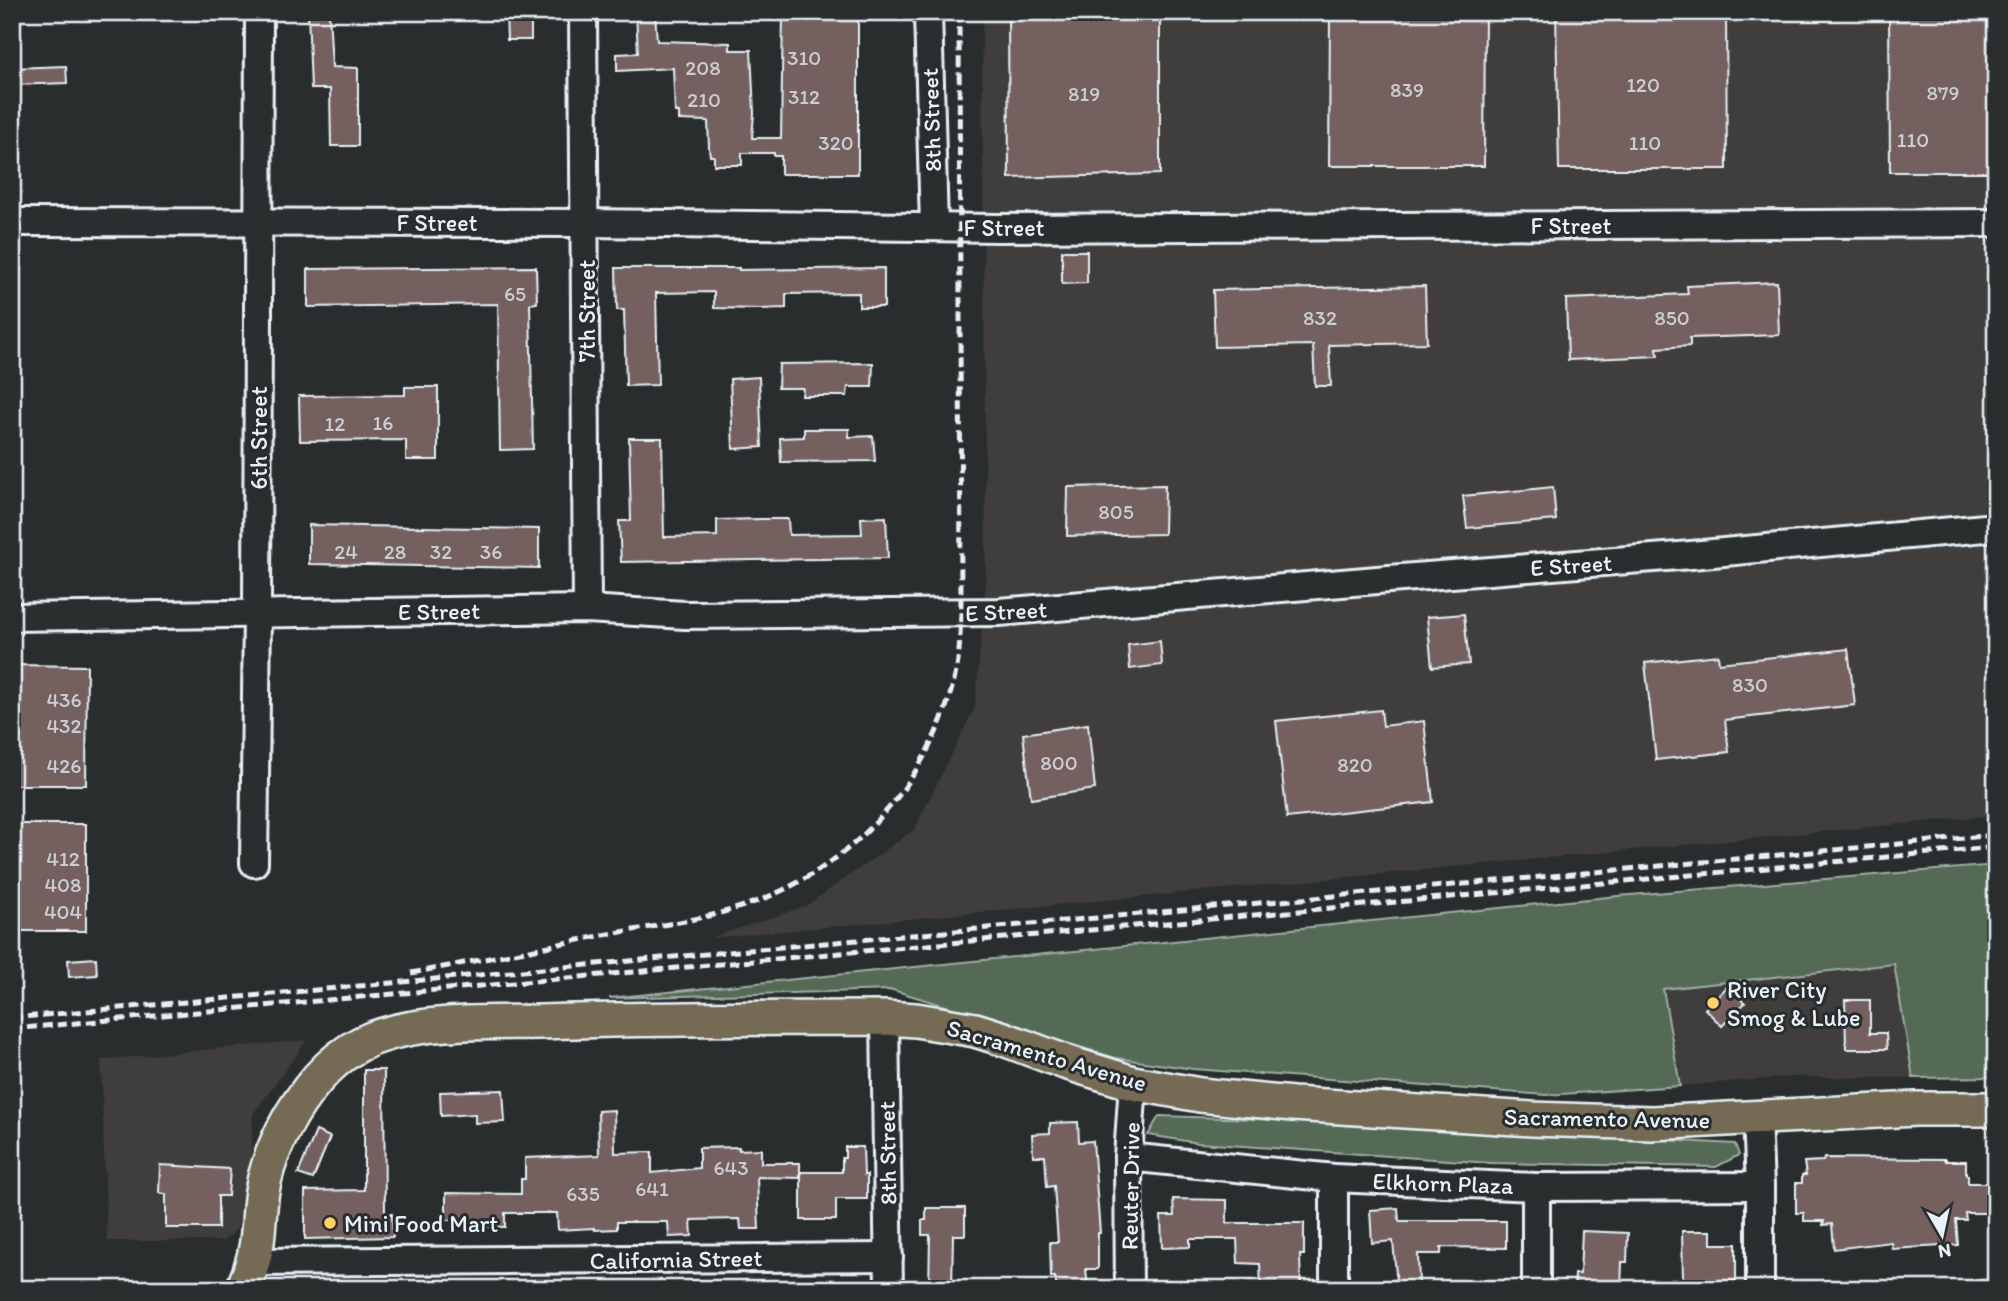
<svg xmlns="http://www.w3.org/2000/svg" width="2008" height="1301" font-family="Itim,sans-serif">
<rect width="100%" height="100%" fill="#2a2d2e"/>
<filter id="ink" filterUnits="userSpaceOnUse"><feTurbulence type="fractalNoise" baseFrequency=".0143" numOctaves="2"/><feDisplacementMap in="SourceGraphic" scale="14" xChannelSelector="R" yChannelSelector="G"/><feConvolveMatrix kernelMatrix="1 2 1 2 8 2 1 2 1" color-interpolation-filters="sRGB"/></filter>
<g filter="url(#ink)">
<g fill="#403d3d">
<polygon points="982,12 1996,12 1996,815 710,938 806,906 914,830 975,707 986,583"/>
<polygon points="1894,964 1913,1078 1788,1077 1680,1086 1663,989"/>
<polygon points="307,1040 253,1114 251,1173 237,1229 223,1241 107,1241 101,1060"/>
</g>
<g fill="#546a55" stroke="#9eaea6" stroke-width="2">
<polygon points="1996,865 1996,1077 1913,1078 1894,964 1663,989 1680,1086 1546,1095 1193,1069 1116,1058 893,990 609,998 1618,896"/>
<polygon points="1159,1116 1325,1121 1735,1144 1739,1155 1716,1167 1491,1163 1198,1143 1148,1135"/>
</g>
<g fill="#746161" stroke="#e8f1f8" stroke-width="2">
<polygon points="308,12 329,12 332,67 358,68 358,146 331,146 330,89 311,89"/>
<polygon points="506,12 531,12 531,40 507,40"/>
<polygon points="636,12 655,12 657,41 730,43 730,50 751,50 754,113 752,138 781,138 783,12 858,12 858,174 781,174 781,156 774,156 774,153 742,153 742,165 714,165 714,156 710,156 709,148 708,121 679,120 679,112 675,112 673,68 617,71 617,54 638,53"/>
<polygon points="1008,12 1160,12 1160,174 1009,178"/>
<polygon points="1330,12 1485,12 1484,166 1329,166"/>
<polygon points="1556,12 1726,12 1727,169 1559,169"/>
<polygon points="1889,12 1996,12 1996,172 1890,172"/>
<polygon points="66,66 67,83 12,85 12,68"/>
<polygon points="1062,251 1087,251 1087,283 1062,284"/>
<polygon points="536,267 537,303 530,304 533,449 500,450 498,304 308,307 308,269"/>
<polygon points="616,268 739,268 739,270 884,268 884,307 859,307 859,293 786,294 786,308 761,309 714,308 714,292 656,293 658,385 626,386 624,310 617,310"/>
<polygon points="1777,282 1779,335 1690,338 1690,346 1657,348 1658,356 1568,360 1566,299 1688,294 1687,286"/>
<polygon points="1425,286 1427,343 1329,345 1331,386 1315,386 1313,345 1215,347 1213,290"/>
<polygon points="873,363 872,387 848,387 847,396 802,396 803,388 778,388 779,364"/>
<polygon points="759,377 762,447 733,449 730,379"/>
<polygon points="405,387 438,387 438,460 406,460 406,440 300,441 299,396 405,395"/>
<polygon points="804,429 849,429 849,437 873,436 875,461 781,462 780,438 804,437"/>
<polygon points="629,438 662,438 664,537 717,536 717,520 763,519 788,519 789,535 862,534 861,518 886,517 888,558 621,562 619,521 631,521"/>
<polygon points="1165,485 1164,534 1067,536 1068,487"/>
<polygon points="1553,487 1556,520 1467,528 1463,496"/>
<polygon points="309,525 539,529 539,568 309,564"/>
<polygon points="1464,614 1469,664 1432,667 1427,617"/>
<polygon points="1160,641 1162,665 1130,669 1128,645"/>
<polygon points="1848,649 1855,705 1725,720 1729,752 1656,760 1645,663 1718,655 1719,663"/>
<polygon points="12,665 87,666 86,785 12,785"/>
<polygon points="1381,710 1383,726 1424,721 1433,802 1287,818 1276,721"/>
<polygon points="1088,724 1095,789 1031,799 1023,734"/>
<rect x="12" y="824" width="74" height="107"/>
<polygon points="96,958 97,975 69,977 68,960"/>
<polygon points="1728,986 1745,1003 1722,1026 1705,1009"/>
<polygon points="1845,1000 1870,1000 1870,1033 1886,1033 1887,1049 1846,1049"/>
<polygon points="364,1070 384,1070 385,1214 392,1214 393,1237 305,1239 305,1191 364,1190"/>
<polygon points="503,1090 505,1122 475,1123 475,1114 441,1116 440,1092"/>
<polygon points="614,1110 615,1153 652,1152 652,1173 699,1168 699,1148 739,1147 739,1150 761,1149 761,1163 800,1163 800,1178 757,1177 759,1229 741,1229 740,1219 691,1220 692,1236 669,1237 668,1222 617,1222 617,1229 595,1230 594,1228 558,1230 557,1213 505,1213 505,1227 462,1226 462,1220 446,1220 446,1193 521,1194 521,1179 525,1179 525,1158 599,1155 598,1111"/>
<polygon points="1078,1122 1079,1142 1093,1141 1100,1233 1098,1233 1098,1269 1086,1269 1088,1289 1057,1289 1055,1277 1051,1277 1050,1242 1058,1242 1054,1186 1047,1187 1045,1156 1033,1156 1032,1134 1050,1133 1050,1123"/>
<polygon points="316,1131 330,1137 313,1179 298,1174"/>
<polygon points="845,1147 863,1147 864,1175 867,1175 867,1199 836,1199 836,1220 801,1220 801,1172 842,1172 842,1158 845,1158"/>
<polygon points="1824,1158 1946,1159 1946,1161 1966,1161 1966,1175 1968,1175 1968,1183 1996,1183 1996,1213 1965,1213 1966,1220 1956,1220 1958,1245 1892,1249 1891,1242 1834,1249 1832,1224 1823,1225 1824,1221 1804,1221 1804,1213 1796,1213 1796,1183 1802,1183 1802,1175 1806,1175 1804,1162 1823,1161"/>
<polygon points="160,1165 230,1169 228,1196 218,1196 218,1228 166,1228 166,1194 159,1193"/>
<polygon points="1173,1199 1227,1200 1227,1223 1304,1223 1304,1255 1300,1255 1301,1289 1261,1289 1260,1264 1238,1263 1237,1239 1190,1239 1190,1247 1162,1248 1161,1216 1174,1216"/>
<polygon points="926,1208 965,1208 965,1235 953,1235 952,1289 929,1289 930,1235 922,1235 922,1220 926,1220"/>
<polygon points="1398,1208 1399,1221 1506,1221 1506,1248 1441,1247 1441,1254 1418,1254 1419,1284 1397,1286 1393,1241 1372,1243 1370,1210"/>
<polygon points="1582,1231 1628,1233 1627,1262 1622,1262 1621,1289 1574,1289 1575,1274 1580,1274"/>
<polygon points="1682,1231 1711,1231 1711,1244 1736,1244 1736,1281 1683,1281"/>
</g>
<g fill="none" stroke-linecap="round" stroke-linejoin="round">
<g stroke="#e8f1f8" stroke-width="32">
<g id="minor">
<polyline points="583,12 587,609"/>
<polyline points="928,12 934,227"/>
<polyline points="12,222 585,223 999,228 1996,223"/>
<polyline points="12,617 587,609 685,615 999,612 1389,579 1691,555 1996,527"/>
<polyline points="254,863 257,613 259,12"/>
<polyline points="885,1018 889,1289"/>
<polyline points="1757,1118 1760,1186 1760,1289"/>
<polyline points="1128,1157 1334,1178 1536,1187 1760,1186"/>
<polyline points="1334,1178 1334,1289"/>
<polyline points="1536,1187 1536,1289"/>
<polyline points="253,1262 889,1257"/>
<polyline points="1129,1289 1128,1157 1133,1083"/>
</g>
</g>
<g stroke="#e8f1f8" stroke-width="38">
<path id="major" d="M243 1289C246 1281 250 1273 252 1264 260 1241 258 1215 262 1191 268 1159 281 1130 299 1103 319 1073 347 1045 383 1035 430 1020 492 1023 541 1022 656 1018 770 1018 885 1018L916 1020 975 1030 1004 1039 1065 1062 1133 1083 1200 1095 1293 1104 1532 1119 1652 1123 1916 1109H1996"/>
</g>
<use href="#minor" stroke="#2a2d2e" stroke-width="26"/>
<use href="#major" stroke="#746b52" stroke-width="33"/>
<g stroke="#e8f1f8" stroke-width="5" stroke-dasharray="10 5" stroke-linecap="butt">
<path d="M411 973C476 961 540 948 604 935 654 926 707 920 755 902 858 864 935 775 957 667 960 649 960 631 961 614L959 12"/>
<polyline points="12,1018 1996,835"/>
<polyline points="12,1029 1996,847"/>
</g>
</g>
</g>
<g fill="#ffd166" stroke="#2a2d2e" stroke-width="2.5">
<circle cx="1713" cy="1003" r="7"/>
<circle cx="330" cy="1223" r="7"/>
</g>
<g text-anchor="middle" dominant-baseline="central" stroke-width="6" stroke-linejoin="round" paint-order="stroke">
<g font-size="21" fill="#cbcdd2">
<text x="804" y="57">310</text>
<text x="703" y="67">208</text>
<text x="1643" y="84">120</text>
<text x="1407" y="89">839</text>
<text x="1943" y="92">879</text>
<text x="1084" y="93">819</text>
<text x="804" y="96">312</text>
<text x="704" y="99">210</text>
<text x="1913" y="139">110</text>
<text x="836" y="142">320</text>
<text x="1645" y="142">110</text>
<text x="515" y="293">65</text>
<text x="1320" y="317">832</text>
<text x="1672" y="317">850</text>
<text x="383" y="422">16</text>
<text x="335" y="423">12</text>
<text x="1116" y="511">805</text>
<text x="346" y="551">24</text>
<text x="395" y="551">28</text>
<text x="441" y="551">32</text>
<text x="491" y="551">36</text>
<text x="1750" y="684">830</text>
<text x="64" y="699">436</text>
<text x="64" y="725">432</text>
<text x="1059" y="762">800</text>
<text x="1355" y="764">820</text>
<text x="64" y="765">426</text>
<text x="63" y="858">412</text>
<text x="63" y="884">408</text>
<text x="63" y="911">404</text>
<text x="731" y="1167">643</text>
<text x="652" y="1188">641</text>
<text x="583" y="1193">635</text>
</g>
<g font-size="24" fill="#e8f1f8" stroke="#2a2d2e">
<text transform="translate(931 120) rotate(-92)">8th Street</text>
<text x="437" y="222">F Street</text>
<text x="1571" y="225">F Street</text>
<text x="1004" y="227">F Street</text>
<text transform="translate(586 311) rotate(-90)">7th Street</text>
<text transform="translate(258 438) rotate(-90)">6th Street</text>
<text transform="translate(1571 565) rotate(-4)">E Street</text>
<text transform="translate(439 611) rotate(-1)">E Street</text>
<text transform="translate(1006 611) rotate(-3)">E Street</text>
<text transform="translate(1047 1055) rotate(16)">Sacramento Avenue</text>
<text transform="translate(1607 1118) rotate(1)">Sacramento Avenue</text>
<text transform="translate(887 1153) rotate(-91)">8th Street</text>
<text transform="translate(1443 1183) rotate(2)">Elkhorn Plaza</text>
<text transform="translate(1130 1186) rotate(-89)">Reuter Drive</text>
<text transform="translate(676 1259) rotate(-1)">California Street</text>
</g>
<g font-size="24" fill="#e8f1f8" stroke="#2a2d2e" text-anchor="start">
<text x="1727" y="989">River City<tspan x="1727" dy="28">Smog &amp; Lube</tspan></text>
<text x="344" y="1223">Mini Food Mart</text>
</g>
</g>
<rect width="2008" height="1301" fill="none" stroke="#2a2d2e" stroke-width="42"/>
<rect x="21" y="21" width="1966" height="1259" fill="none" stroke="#e8f1f8" stroke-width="2.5" filter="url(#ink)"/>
<g transform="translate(1942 1235) rotate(171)" stroke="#2a2d2e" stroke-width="5" paint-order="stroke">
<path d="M0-5L12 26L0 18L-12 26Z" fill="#e8f1f8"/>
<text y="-10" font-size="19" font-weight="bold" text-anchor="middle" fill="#e8f1f8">N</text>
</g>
</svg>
